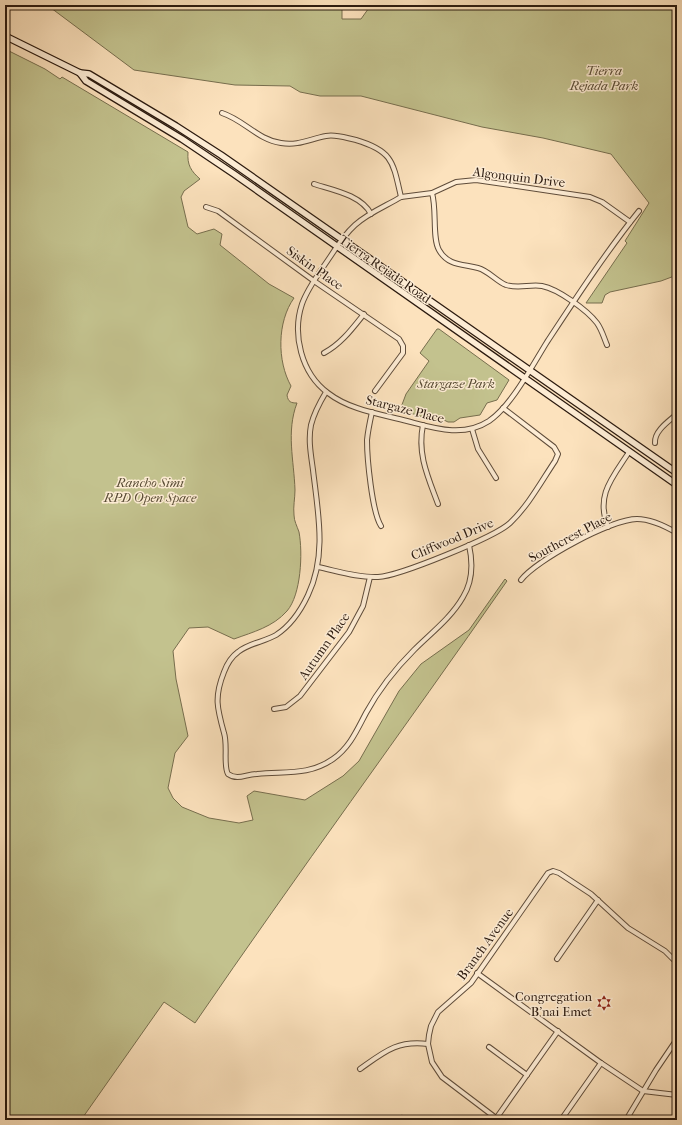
<svg xmlns="http://www.w3.org/2000/svg" width="682" height="1125" font-family="'IM FELL French Canon',serif">
<rect width="100%" height="100%" fill="#fce2bd"/>
<filter id="stains"><feTurbulence type="fractalNoise" baseFrequency=".005" numOctaves="4"/><feColorMatrix values="0 0 0 0 .2 0 0 0 0 .09 0 0 0 0 .02 0 0 0 .5 -.17"/></filter>
<radialGradient id="worn" r=".72"><stop offset=".6" stop-color="#630" stop-opacity="0"/><stop offset="1" stop-color="#630" stop-opacity=".3"/></radialGradient>
<g fill="#c3c28e" stroke="#776e4e">
<polygon points="47,5 342,5 342,19 361,19 371,5 677,5 677,275 661,281 610,292 605,295 602,303 586,303 627,243 625,241 649,203 611,154 543,138 482,127 361,96 320,96 300,92 290,86 235,85 134,70"/>
<path d="M5 49 45 69 60 79 62 77 188 152C187 165 191 171 200 179L184 191 181 197 188 227 197 234 214 229 222 234 220 245 269 284 294 298C277 322 277 361 291 386L287 395C288 402 291 403 297 403 286 432 294 460 295 490 295 498 293 507 294 515 294 521 297 526 299 532 303 553 301 595 287 611 273 627 253 632 234 639L208 627 189 628 173 651 176 679 188 736 175 753 168 788 173 798 182 807 209 818 239 823 253 820 247 796 254 791 305 800 343 776 359 761 399 691 421 664 469 630 505 579 507 581C404 729 297 874 195 1023L164 1002 81 1120H5Z"/>
<polygon points="437,329 439,329 509,380 497,400 487,403 480,415 460,418 454,422 448,422 442,419 433,420 400,410 406,394 429,361 420,353"/>
</g>
<g fill="none" stroke-linecap="round" stroke-linejoin="round">
<g stroke="#5f4c3a" stroke-width="6">
<g id="minor">
<path d="M222 113C244 120 258 140 281 143 298 146 310 139 326 136 336 134 346 138 356 140 393 151 393 162 401 197"/>
<path d="M314 184C333 190 361 195 371 214"/>
<path d="M432 193C437 210 432 238 439 250 448 266 463 264 478 268 489 271 496 281 506 285 519 289 530 284 542 286 558 289 587 310 597 323 602 330 604 338 607 345"/>
<path d="M401 197C386 206 368 213 355 225 345 234 337 246 330 257 320 272 308 287 302 304 292 334 301 373 328 393 350 410 380 414 407 421 434 428 463 438 489 421 512 405 532 366 547 342 576 298 606 252 639 211"/>
<polyline points="401,197 432,193 456,182 476,180 590,197 602,202 630,222"/>
<polyline points="206,207 218,211 314,281 399,339 403,346 403,353 375,391"/>
<path d="M324 353C341 344 352 329 364 314"/>
<path d="M326 392C320 402 314 413 311 425 308 440 311 455 313 470 318 513 327 555 308 595 301 610 290 626 276 635 264 642 249 643 238 652 231 657 227 664 224 672 214 697 217 708 224 733 228 745 223 766 228 774 238 781 246 774 257 774 284 771 309 776 333 759 350 747 357 730 366 713 378 691 396 668 414 650 431 633 451 618 463 597 473 581 473 563 469 545"/>
<path d="M372 412C370 421 368 430 367 440 367 458 372 512 381 526"/>
<path d="M423 425C417 454 428 477 438 504"/>
<polyline points="472,429 478,449 496,478"/>
<path d="M655 443C654 431 669 421 677 414"/>
<path d="M608 527C595 495 613 477 629 452"/>
<path d="M318 567C337 571 358 578 378 577 399 576 495 537 510 523 528 506 541 482 555 461L558 454 554 447 503 408"/>
<path d="M521 580C536 560 612 519 637 519 651 519 665 526 677 533"/>
<polyline points="274,709 286,707 300,696 349,632 363,606 370,577"/>
<polyline points="557,959 598,900"/>
<polyline points="477,973 601,1063 643,1091 677,1095"/>
<polyline points="489,1047 527,1075"/>
<path d="M360 1069C384 1052 397 1040 428 1044"/>
<polyline points="402,1118 405,1120"/>
<polyline points="496,1118 442,1077 432,1062 428,1044 429,1035 431,1026 438,1012 471,983 548,873 553,871 559,873 591,894 628,928 665,951 677,963"/>
<polyline points="495,1120 558,1031"/>
<polyline points="561,1120 601,1063"/>
<polyline points="626,1120 656,1070 677,1039"/>
</g>
</g>
<g stroke="#2b1a0f" stroke-width="8">
<g id="secondary">
<polyline points="5,36 80,73 89,74 176,126 221,155 677,473"/>
<polyline points="80,73 86,81 182,139 234,174 677,485"/>
</g>
</g>
<use href="#minor" stroke="#fdecd4" stroke-width="4"/>
<use href="#secondary" stroke="#fdecd4" stroke-width="5.5"/>
</g>
<defs>
<g id="synagogue-bare" transform="scale(1.2)"><path d="M0-6.5L5.6 3.2H-5.6ZM0 6.5L5.6-3.2H-5.6Z" fill="#8f2418" stroke="#fdecd4" stroke-width="2.5" paint-order="stroke"/></g>
</defs>
<g fill-rule="evenodd">
<use href="#synagogue-bare" x="604" y="1003"/>
</g>
<g text-anchor="middle" dominant-baseline="central" stroke-width="3" stroke-linejoin="round" paint-order="stroke">
<g font-size="13" font-style="italic" fill="#594c35" stroke="#fdecd4">
<text x="604" y="70">Tierra<tspan x="604" dy="15">Rejada Park</tspan></text>
<text x="456" y="383">Stargaze Park</text>
<text x="150" y="482">Rancho Simi<tspan x="150" dy="15">RPD Open Space</tspan></text>
</g>
<g font-size="13" fill="#2b1a0f" stroke="#fdecd4">
<text transform="translate(519 177) rotate(7)">Algonquin Drive</text>
<text transform="translate(315 268) rotate(35)">Siskin Place</text>
<text transform="translate(385 269) rotate(35)">Tierra Rejada Road</text>
<text transform="translate(405 409) rotate(14)">Stargaze Place</text>
<text transform="translate(570 537) rotate(-28)">Southcrest Place</text>
<text transform="translate(452 539) rotate(-23)">Cliffwood Drive</text>
<text transform="translate(324 646) rotate(-55)">Autumn Place</text>
<text transform="translate(485 944) rotate(-54)">Branch Avenue</text>
</g>
<g font-size="13" fill="#2b1a0f" stroke="#fdecd4" text-anchor="end">
<text x="592" y="996">Congregation<tspan x="592" dy="15">B'nai Emet</tspan></text>
</g>
</g>
<rect width="682" height="1125" fill="none" stroke="#fce2bd" stroke-width="20"/>
<rect x="6" y="6" width="670" height="1113" fill="none" stroke="#2b1a0f" stroke-width="2"/>
<rect x="10" y="10" width="662" height="1105" fill="none" stroke="#2b1a0f"/>
<rect width="100%" height="100%" filter="url(#stains)"/>
<rect width="100%" height="100%" fill="url(#worn)"/>
</svg>
